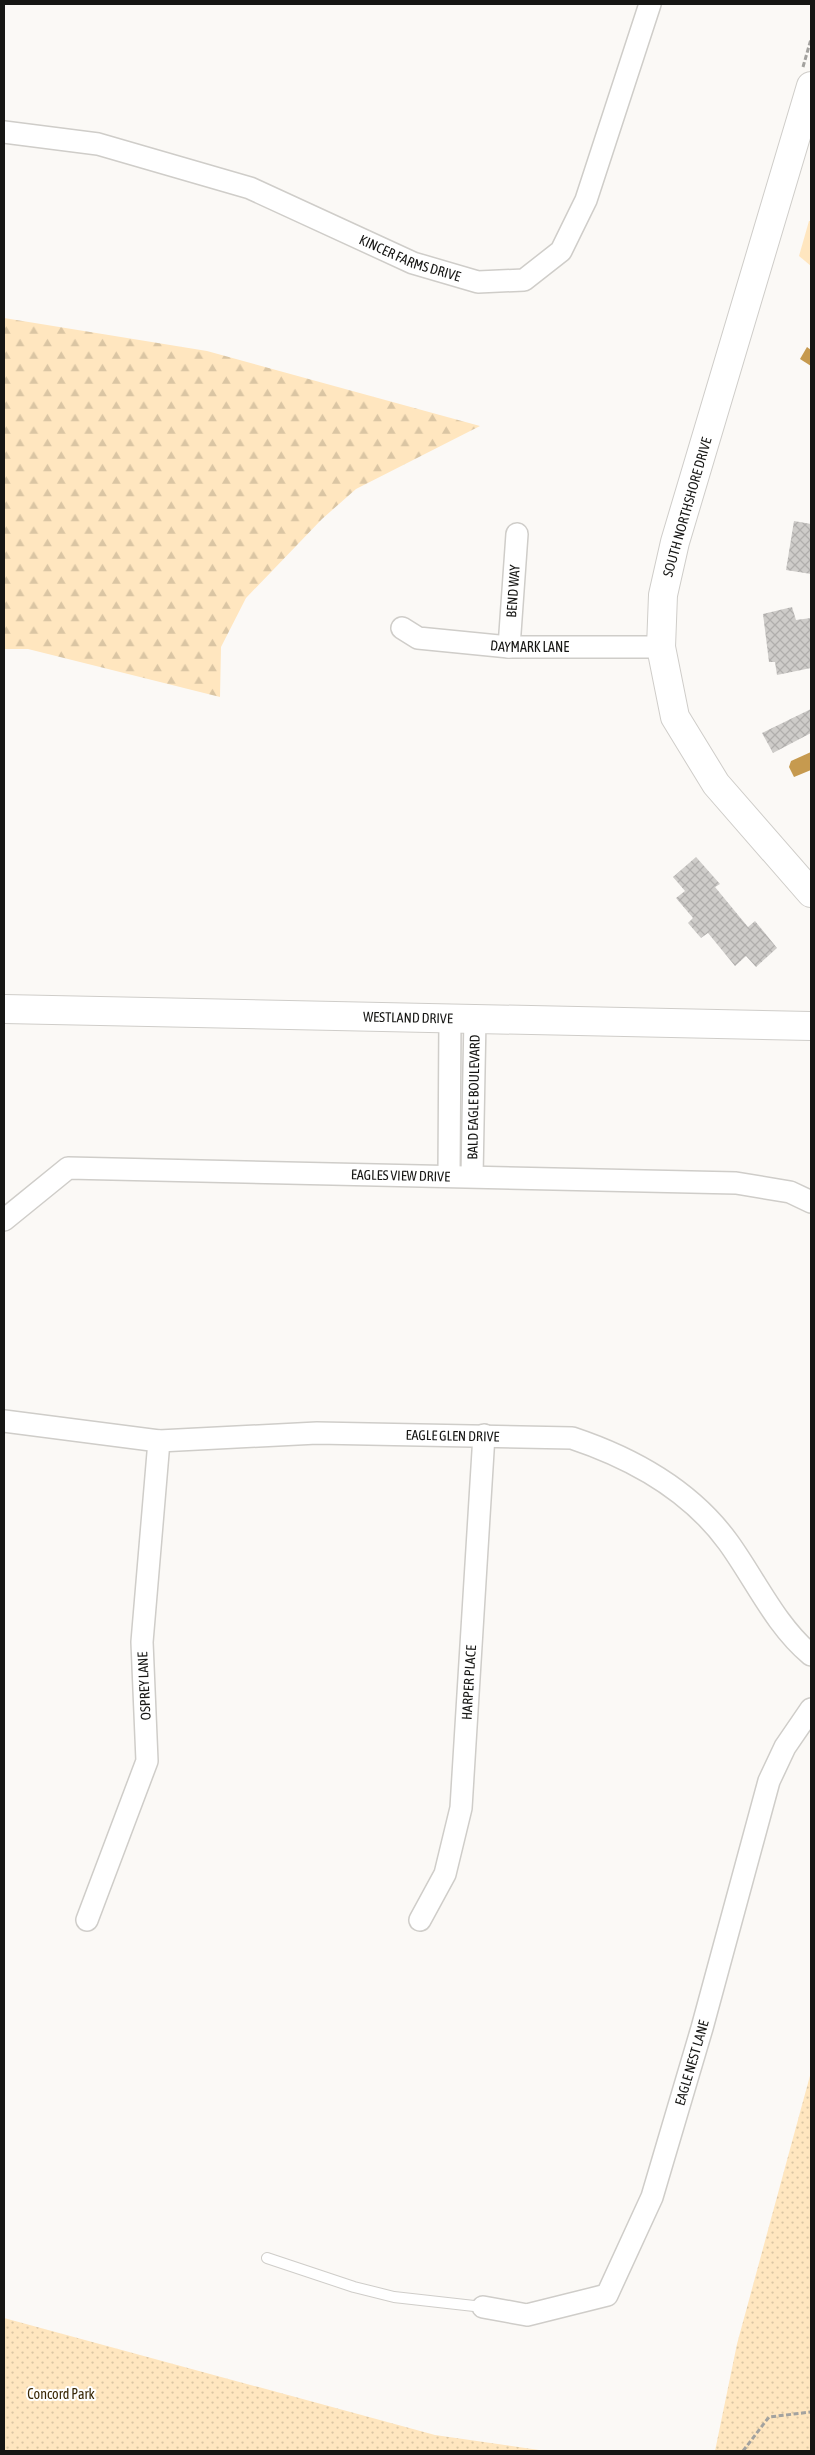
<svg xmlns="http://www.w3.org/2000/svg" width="815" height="2455" font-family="'Asap Condensed',sans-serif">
<defs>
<pattern id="forest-firs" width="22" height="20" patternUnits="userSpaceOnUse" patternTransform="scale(1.25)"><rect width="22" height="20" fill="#ffe6bf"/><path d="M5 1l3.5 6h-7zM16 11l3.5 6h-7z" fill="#dac5a3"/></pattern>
<pattern id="park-dots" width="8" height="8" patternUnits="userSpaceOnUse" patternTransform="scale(1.25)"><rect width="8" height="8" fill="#ffe6bf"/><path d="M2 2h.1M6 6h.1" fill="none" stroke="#dac5a3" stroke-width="1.8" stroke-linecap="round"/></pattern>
<pattern id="building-cross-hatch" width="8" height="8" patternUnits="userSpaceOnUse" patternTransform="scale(1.25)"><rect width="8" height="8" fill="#ceccc9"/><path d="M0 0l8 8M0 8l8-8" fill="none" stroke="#b0aeac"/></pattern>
</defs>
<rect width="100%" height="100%" fill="#fbf9f6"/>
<polygon fill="#ffe6bf" points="809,221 811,221 811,266 799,256"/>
<polygon fill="url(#forest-firs)" points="4,318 207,351 480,426 356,489 322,519 246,598 221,647 220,697 28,649 4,649"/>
<g fill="url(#park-dots)">
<polygon points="811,2072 811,2451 715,2451 737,2344"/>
<polygon points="4,2318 435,2435 546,2451 4,2451"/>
</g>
<g fill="#c69a4f">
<polygon points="807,347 811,350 811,366 800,359"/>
<polygon points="811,752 811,770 794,777 789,767 791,761"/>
</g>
<g fill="url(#building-cross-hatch)">
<polygon points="794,521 811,524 811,574 786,570"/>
<polygon points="792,607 796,620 811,618 811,668 777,675 775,662 769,662 763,614"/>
<polygon points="811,709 811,733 773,753 762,733"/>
<polygon points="696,857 720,884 715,887 748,927 755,921 777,948 756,967 746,956 735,966 708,933 701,938 688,923 693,918 676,898 685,891 673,877"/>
</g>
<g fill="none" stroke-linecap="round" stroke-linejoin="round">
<g stroke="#cfcdc9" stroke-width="12">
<polyline id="service" points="267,2258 354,2287 394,2297 483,2307"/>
</g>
<g stroke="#cfcdc9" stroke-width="24">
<g id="minor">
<path id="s1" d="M4 132 98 144 250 188 413 263 478 282 524 280 561 251 586 200 650 4"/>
<path id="s2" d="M402 628 418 638 509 647H661"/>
<path id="s3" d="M509 647 517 534"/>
<polyline points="449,1175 450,1017"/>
<path id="s4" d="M472 1176 475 1018"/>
<path id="s5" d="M4 1220 68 1168 736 1183 790 1192 811 1202"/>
<path id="s6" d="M4 1421 159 1441 317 1433 572 1438C632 1458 690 1490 728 1542 755 1579 775 1625 811 1655"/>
<polyline points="87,1920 147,1761 142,1642 159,1441"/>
<path id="s7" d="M420 1920 445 1874 461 1808 484 1435"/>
<path id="s8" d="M483 2307 527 2315 607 2295 652 2197 702 2028 769 1781 785 1747 811 1709"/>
</g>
</g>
<g stroke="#cfcdc9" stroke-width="30">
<g id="secondary">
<polyline points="811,86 675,542 663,595 661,647 675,717 716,784 811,893"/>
<path id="s9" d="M4 1009 811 1026"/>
</g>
</g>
<g stroke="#a3a29f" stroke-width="3" stroke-dasharray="5 2.5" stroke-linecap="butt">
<polyline points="803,67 811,39"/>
<polyline points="743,2451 769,2417 811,2412"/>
</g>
<use href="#service" stroke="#fff" stroke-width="10"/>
<use href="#minor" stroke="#fff" stroke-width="21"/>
<use href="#secondary" stroke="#fff" stroke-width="28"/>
</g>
<g text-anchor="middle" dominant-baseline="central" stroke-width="4" stroke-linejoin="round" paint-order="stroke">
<g font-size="14" fill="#161614" stroke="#fff">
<text stroke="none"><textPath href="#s1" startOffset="428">KINCER FARMS DRIVE</textPath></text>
<text transform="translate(687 507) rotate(-74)">SOUTH NORTHSHORE DRIVE</text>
<text stroke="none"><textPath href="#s3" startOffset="56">BEND WAY</textPath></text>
<text stroke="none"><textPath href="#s2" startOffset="131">DAYMARK LANE</textPath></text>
<text stroke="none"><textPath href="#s9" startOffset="404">WESTLAND DRIVE</textPath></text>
<text stroke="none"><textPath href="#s4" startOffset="79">BALD EAGLE BOULEVARD</textPath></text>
<text stroke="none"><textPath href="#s5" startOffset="415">EAGLES VIEW DRIVE</textPath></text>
<text stroke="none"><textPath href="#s6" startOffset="450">EAGLE GLEN DRIVE</textPath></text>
<text stroke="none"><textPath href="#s7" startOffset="246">HARPER PLACE</textPath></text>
<text transform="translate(144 1686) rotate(-93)">OSPREY LANE</text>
<text stroke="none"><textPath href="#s8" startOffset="375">EAGLE NEST LANE</textPath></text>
</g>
<g font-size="14" fill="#3a2806" stroke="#fff">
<text x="61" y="2394">Concord Park</text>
</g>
</g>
<rect width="815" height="2455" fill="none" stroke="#161614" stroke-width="10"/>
</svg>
